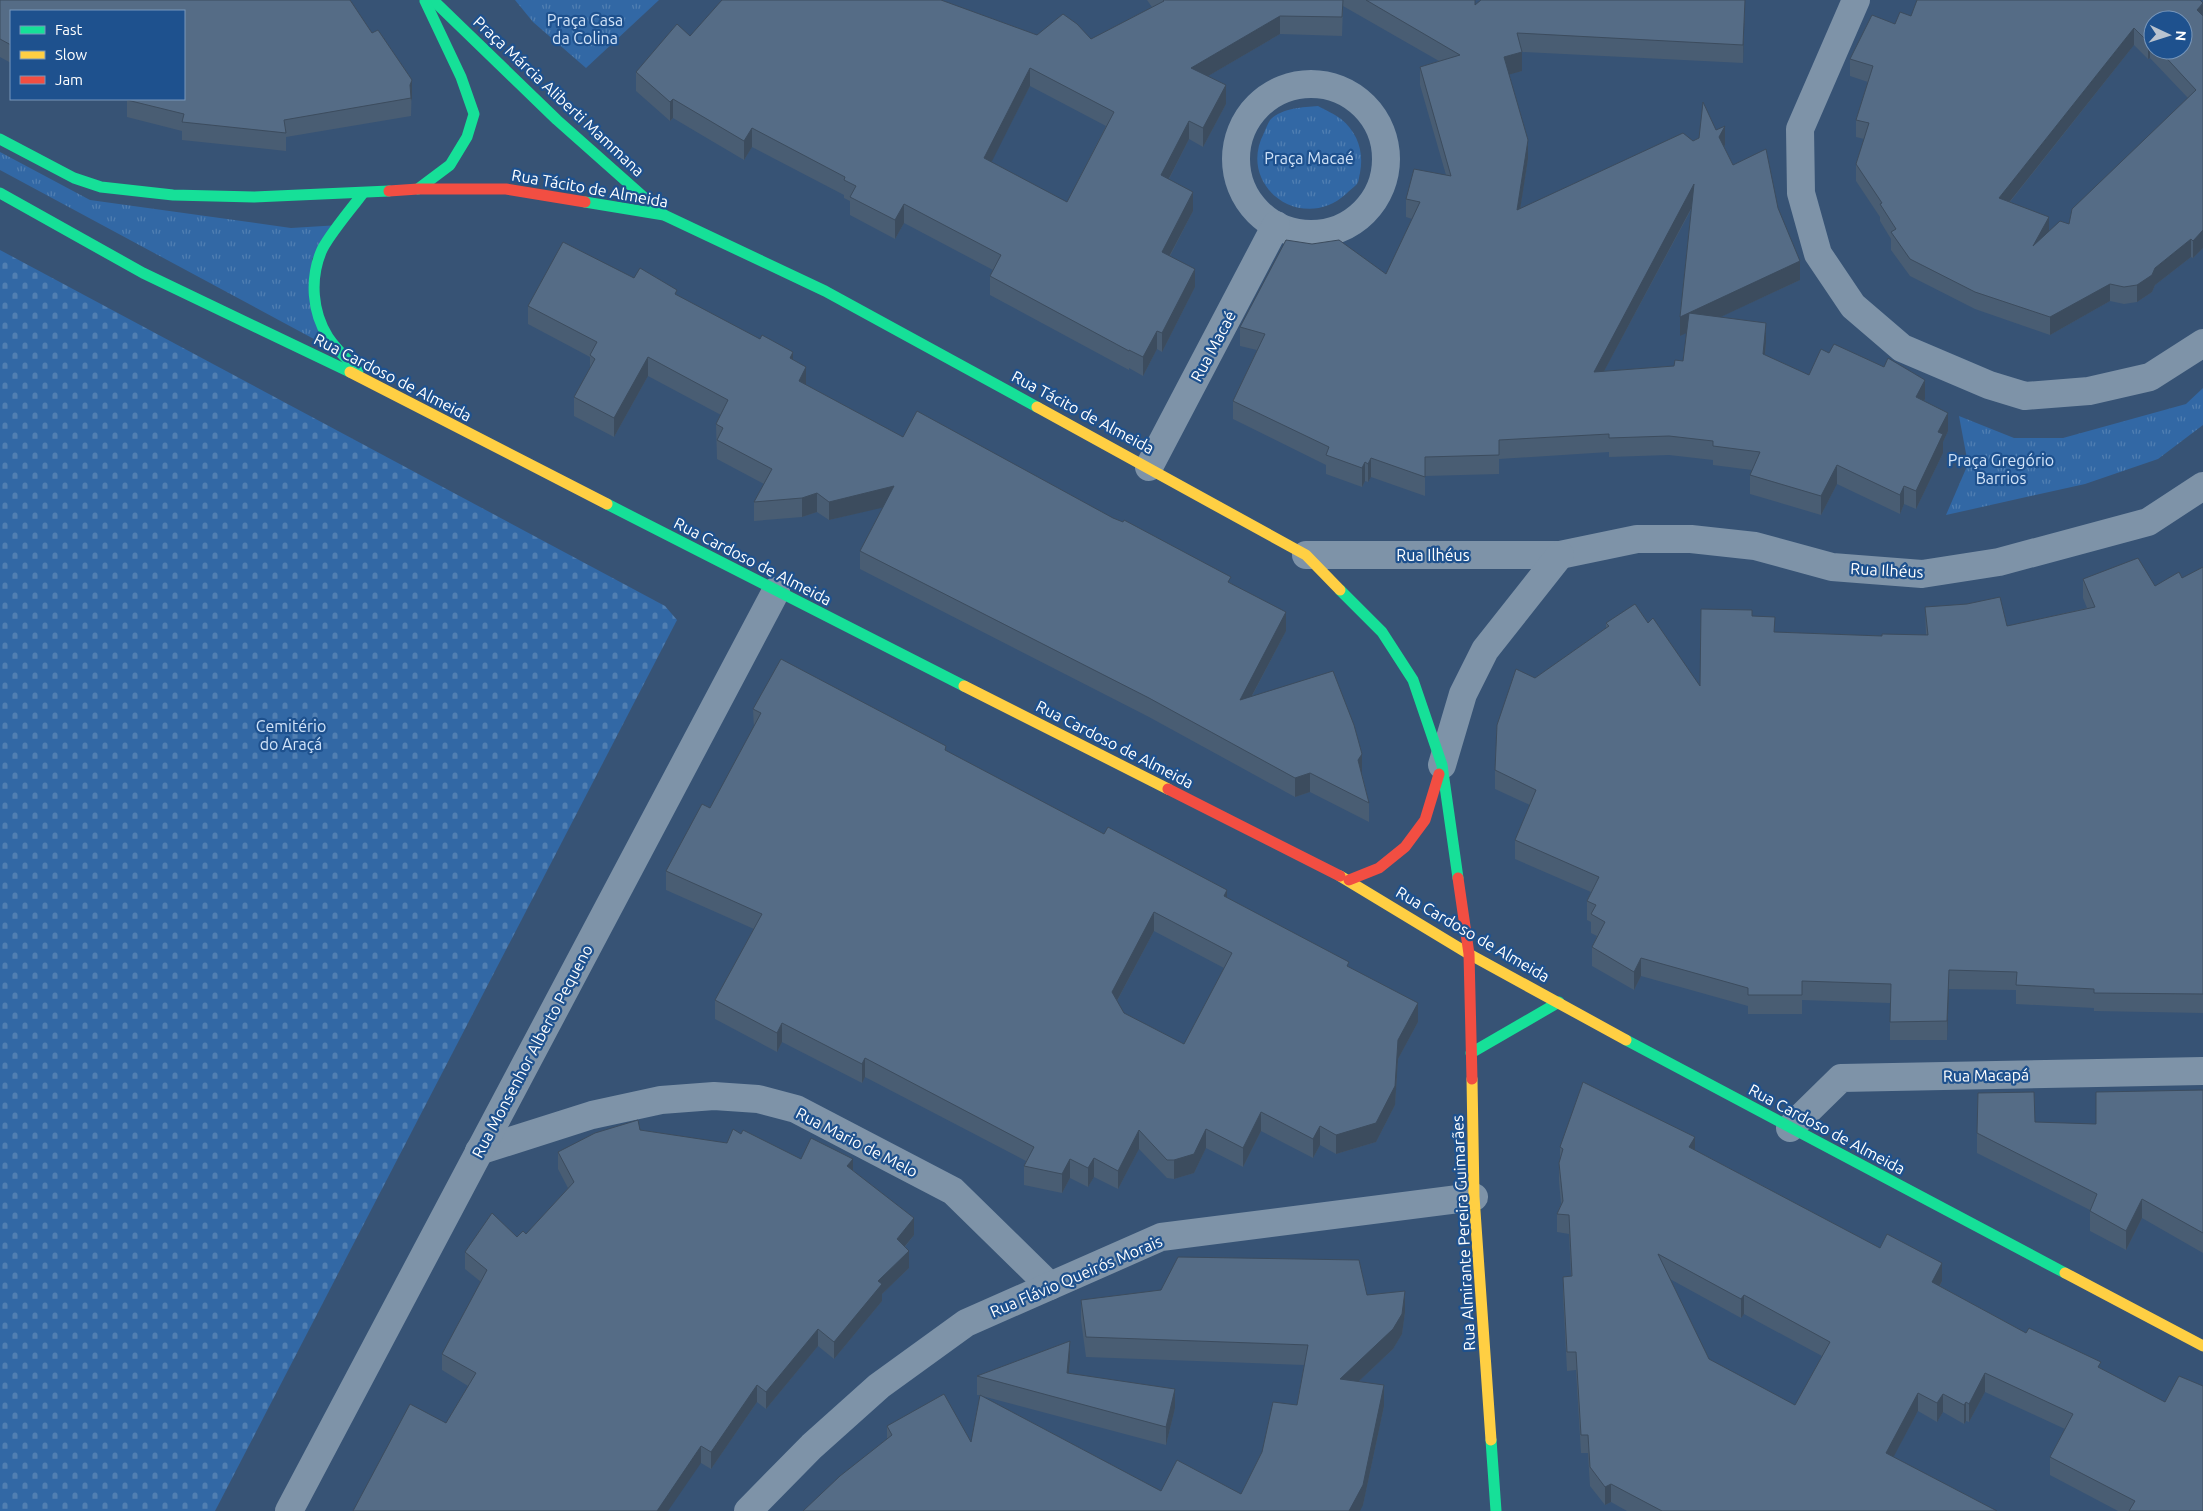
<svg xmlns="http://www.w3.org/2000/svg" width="2203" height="1511" font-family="Ubuntu,sans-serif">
<defs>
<pattern id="grass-tufts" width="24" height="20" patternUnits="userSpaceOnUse" patternTransform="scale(1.25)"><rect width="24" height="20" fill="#3268a5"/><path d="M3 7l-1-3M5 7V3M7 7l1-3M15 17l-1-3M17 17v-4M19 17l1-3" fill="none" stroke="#517fb2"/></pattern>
<pattern id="cemetery-stones" width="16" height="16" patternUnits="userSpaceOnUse" patternTransform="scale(1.25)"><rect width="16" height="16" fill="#3268a5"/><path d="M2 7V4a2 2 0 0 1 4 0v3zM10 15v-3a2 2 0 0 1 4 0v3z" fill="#517fb2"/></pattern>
</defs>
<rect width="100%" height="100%" fill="#375375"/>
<g fill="url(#grass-tufts)">
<polygon points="515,0 659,0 586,68 533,22"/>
<path d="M1318 106C1325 110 1335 114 1341 119 1358 133 1364 152 1360 173 1359 176 1359 181 1357 184 1354 187 1349 191 1346 194 1302 234 1236 186 1264 133 1266 129 1268 122 1271 119 1283 108 1303 107 1318 106Z"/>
<polygon points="0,152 90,200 291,228 340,225 312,259 325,345 0,170"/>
<polygon points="2203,388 2203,425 2158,459 2085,484 1946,515 1968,464 1959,416 2014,438 2063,438 2186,404"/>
</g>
<polygon fill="url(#cemetery-stones)" points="0,250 665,606 677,620 215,1511 0,1511"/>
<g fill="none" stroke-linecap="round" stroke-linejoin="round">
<g stroke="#7e93a8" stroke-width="28">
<polyline points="1856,0 1800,129 1801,193 1818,254 1853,306 1902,348 1989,385 2025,396 2089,391 2150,377 2203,343"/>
<circle cx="1311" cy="159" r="75"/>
<polyline points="1149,467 1276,225"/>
<polyline points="1306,555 1560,555 1637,539 1691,539 1755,546 1832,567 1922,574 1999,562 2148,522 2203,486"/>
<polyline points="1442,765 1463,694 1485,650 1560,555"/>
<polyline points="1790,1128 1841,1078 2203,1071"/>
<polyline points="479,1151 592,1115 661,1100 714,1096 758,1099 796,1109 953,1191 1050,1286"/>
<polyline points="289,1511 776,591"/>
<polyline points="748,1511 812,1446 879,1386 966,1323 1161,1237 1474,1197"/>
</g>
<g stroke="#16e098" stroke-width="11">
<polyline points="433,0 557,120 664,215"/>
<polyline points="0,139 74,178 101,187 173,195 254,197 389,191"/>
<polyline points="418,189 450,165 467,137 474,114 461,77 425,1"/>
<polyline points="0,193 143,273 350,372"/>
<polyline points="585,202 664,215 825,291 1037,407"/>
<path d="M358 371C348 360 336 349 328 337 312 312 310 279 321 252 327 237 353 207 363 193"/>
<polyline points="607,504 964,686"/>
<polyline points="1340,590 1382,632 1413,680 1442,765 1458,878"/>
<polyline points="1626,1040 2065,1273"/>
<polyline points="1471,1053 1559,1002"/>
<polyline points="1491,1440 1496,1511"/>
</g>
<g stroke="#ffcf43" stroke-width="11">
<polyline points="350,372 607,504"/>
<polyline points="1037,407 1306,555 1340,590"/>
<polyline points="964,686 1168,789"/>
<polyline points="1340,876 1469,954 1626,1040"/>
<polyline points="1472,1079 1474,1197 1491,1440"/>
<polyline points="2065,1273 2203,1346"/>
</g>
<g stroke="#f24e42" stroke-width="11">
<polyline points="389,191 418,189 506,189 585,202"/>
<polyline points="1168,789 1340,876"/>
<polyline points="1458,878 1469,954 1472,1079"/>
<polyline points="1349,880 1379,868 1405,847 1425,820 1439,774"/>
</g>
</g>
<g fill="#495d73" fill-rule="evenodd">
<polygon points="0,0 350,0 372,33 378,30 412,80 411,116 286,137 286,151 182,140 182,131 127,117 127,99 184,99 184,11 11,11 11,63 0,57"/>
<path d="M1147 0H1475V5L1481 0H1745L1743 63 1522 52V71L1509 74 1528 159 1520 209 1693 141 1716 130 1725 145 1724 147 1733 165 1778 208 1800 280 1720 317 1766 342 1765 355 1809 375 1925 399 1924 401 1948 431 1943 442V453L1916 509 1904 504 1900 514 1837 484 1821 515 1750 494V475L1752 470 1713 465V460L1669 455 1609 457V452L1499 459V474L1425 476V496L1371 477 1368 482 1365 481 1362 487 1326 474V465L1233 419V401L1257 350 1240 346V327L1386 274 1412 219 1406 217V199L1446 175 1420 85V67L1439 61 1343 6 1342 36 1280 34 1208 76 1226 104 1203 147 1189 139 1169 179 1193 211 1170 256 1195 287 1162 352 1157 349 1143 376 1129 368V370L990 295V276L993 270 904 223 895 239 850 215V201L844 198V195L752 147 744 160 673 118 670 121 636 91V72L690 36 1037 35 1091 39 1152 7ZM1030 86 1106 126 1067 202 991 162ZM1692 208 1680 336 1687 332 1683 361 1674 366 1604 371Z"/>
<path d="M2203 3V248L2193 258 2191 257 2155 285 2152 292 2137 302 2124 304 2110 301 2050 335 1975 309 1910 276 1891 250V239L1880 221V217L1856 181V164L1864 139 1856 137V120L1868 82 1850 76V59L1895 24 1911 16ZM2153 20 2183 50H2153ZM2134 45 2148 59 2150 58 2188 98 2069 224 2049 231 2010 202Z"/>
<polygon points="677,296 793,360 806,385 903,437 1231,583 1286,631 1252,696 1362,773 1369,803 1369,822 1310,792 1295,797 1149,717 860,569 860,551 883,507 829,520 817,512 802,517 754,521 754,502 764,484 717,459 716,424 721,415 648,376 614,437 574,416 574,397 590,369 590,357 528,324 528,306"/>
<polygon points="2203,567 2203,1013 2094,1011 2094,1008 2016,1004 2016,990 1949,989 1947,1040 1890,1040 1890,1003 1802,1000 1802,1014 1748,1014 1748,1006 1641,976 1634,990 1592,966 1592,947 1597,936 1591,933 1591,922 1587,920 1587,901 1591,892 1515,859 1515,840 1530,805 1495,789 1495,770 1535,678 1606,628 1606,623 1648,623 1700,686 1752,616 1775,632 1882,636 1926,635 1925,607 2007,626 2087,608 2083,598 2083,579 2155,586 2182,578"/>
<path d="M753 709 946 751 1104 834 1227 898 1349 967 1418 1022 1398 1059 1395 1105 1376 1142 1336 1154 1320 1145 1313 1158 1261 1131 1243 1167 1206 1148 1194 1173 1174 1179 1167 1178 1139 1149 1118 1189 1094 1177 1088 1187 1070 1178 1062 1193 1024 1185V1166L1026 1161 865 1077 862 1083 782 1042 777 1052 715 1019V1000L754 929 666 890V871L710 808 754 728ZM1154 931 1224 968 1184 1044 1124 1013 1117 1001Z"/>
<polygon points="2203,1090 2203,1253 2142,1218 2126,1250 2090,1231 2090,1210 1977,1153 1977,1133 2096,1124"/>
<polygon points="640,1130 727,1143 741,1134 801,1159 853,1170 914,1235 905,1247 909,1268 882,1294 882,1301 834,1359 818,1346 766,1409 757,1402 711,1469 701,1463 446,1423 468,1386 442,1370 442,1354 481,1282 465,1269 465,1252 526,1234 568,1188 558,1169 558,1152"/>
<path d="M1560 1147 1695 1150 1942 1281 1940 1286 2026 1333 2101 1368 2203 1511H2118L2050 1475V1457L2065 1429 1985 1392 1969 1422 1966 1421 1964 1424 1943 1412 1937 1422 1918 1411 1893 1457 1997 1511H1627L1611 1502 1605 1505 1590 1486 1588 1453H1581L1576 1370 1567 1371 1563 1295V1277L1571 1276 1569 1234 1557 1232V1214L1561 1204 1559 1181V1163L1560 1158ZM1670 1279 1741 1318 1744 1314 1822 1356 1795 1405 1709 1359Z"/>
<polygon points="1367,1295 1405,1312 1402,1334 1393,1349 1359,1381 1384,1406 1363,1505 803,1511 887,1439 887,1426 971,1442 980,1395 977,1395 977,1376 1070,1360 1069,1373 1175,1408 1166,1445 982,1396 1161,1491 1241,1494 1297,1405 1304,1365 1086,1357 1081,1320 1081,1300"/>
</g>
<g fill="#3c4c5e">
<polygon points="1745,0 1743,63 1743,45"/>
<polygon points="2203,4 2203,21 2197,10"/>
<polygon points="1280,16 1280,34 1191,86 1191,68"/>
<polygon points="2134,28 2134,45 1999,215 1999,198"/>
<polygon points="2150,40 2150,58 2148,59 2148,42"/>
<polygon points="1522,52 1522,71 1504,76 1504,57"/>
<polygon points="1030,68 1030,86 984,177 984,158"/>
<polygon points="412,80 412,98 411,101 410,85"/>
<polygon points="1226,85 1226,104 1203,147 1203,128"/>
<polygon points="673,99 673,118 670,121 670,102"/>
<polygon points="1189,121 1189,139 1161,194 1161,175"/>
<polygon points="1725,126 1725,145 1719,156 1719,137"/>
<polygon points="752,128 752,147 744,160 744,141"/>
<polygon points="1528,140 1528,159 1517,229 1517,210"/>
<polygon points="1694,184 1694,203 1594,390 1594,372"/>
<polygon points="1193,192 1193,211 1162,270 1162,252"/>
<polygon points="904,204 904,223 895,239 895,220"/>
<polygon points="2049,217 2049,234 2033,246"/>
<polygon points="2203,230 2203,248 2193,258 2193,241"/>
<polygon points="2191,239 2191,257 2155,285 2152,292 2137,302 2137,285 2155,268"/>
<polygon points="1800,261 1800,280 1680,336 1680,317"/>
<polygon points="1195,269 1195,287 1162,352 1162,333"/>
<polygon points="2110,284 2110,301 2050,335 2050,317"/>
<polygon points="1766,323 1766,342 1763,373 1763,354"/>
<polygon points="1157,331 1157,349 1143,376 1143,357"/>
<polygon points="793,352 793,370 790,358"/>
<polygon points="648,357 648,376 614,437 614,418"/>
<polygon points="806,367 806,385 799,381"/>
<polygon points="1925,380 1925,399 1916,416 1916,397"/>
<polygon points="1948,413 1948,431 1943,442 1943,453 1916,509 1916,491 1938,432"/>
<polygon points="1371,458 1371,477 1368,482 1368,464"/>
<polygon points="1365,462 1365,481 1362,487 1362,468"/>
<polygon points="1837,465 1837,484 1821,515 1821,496"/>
<polygon points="894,486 894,505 829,520 829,502"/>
<polygon points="1904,486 1904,504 1900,514 1900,495"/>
<polygon points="817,493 817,512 802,517 802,498"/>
<polygon points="1286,612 1286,631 1240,718 1240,700"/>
<polygon points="1362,754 1362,773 1358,778 1358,760"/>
<polygon points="1310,773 1310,792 1295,797 1295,778"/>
<polygon points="1227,890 1227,909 1224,896"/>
<polygon points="1154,912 1154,931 1112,1010 1112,992"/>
<polygon points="1641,958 1641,976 1634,990 1634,972"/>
<polygon points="1949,970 1949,989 1947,1040 1947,1021"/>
<polygon points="1418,1003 1418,1022 1398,1059 1395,1105 1376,1142 1336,1154 1336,1135 1398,1040"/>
<polygon points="782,1023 782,1042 777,1052 777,1033"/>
<polygon points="865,1058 865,1077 862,1083 862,1064"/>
<polygon points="1261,1112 1261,1131 1243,1167 1243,1148"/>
<polygon points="1320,1126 1320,1145 1313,1158 1313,1139"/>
<polygon points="1206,1129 1206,1148 1194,1173 1174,1179 1174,1160"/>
<polygon points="1139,1130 1139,1149 1118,1189 1118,1171"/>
<polygon points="1695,1137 1695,1155 1689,1147"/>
<polygon points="1094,1158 1094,1177 1088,1187 1088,1168"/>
<polygon points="853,1159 853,1176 847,1166"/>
<polygon points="1070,1159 1070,1178 1062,1193 1062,1174"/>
<polygon points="2142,1199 2142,1218 2126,1250 2126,1231"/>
<polygon points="914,1218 914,1235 897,1256 897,1239"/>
<polygon points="909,1251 909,1268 882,1294 882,1301 834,1359 834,1342 878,1281"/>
<polygon points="1942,1263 1942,1281 1932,1300 1932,1282"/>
<polygon points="1405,1291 1405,1312 1402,1334 1393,1349 1340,1399 1340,1379"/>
<polygon points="1744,1295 1744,1314 1741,1318 1741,1299"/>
<polygon points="818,1329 818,1346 766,1409 766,1392"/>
<polygon points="1070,1341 1070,1360 1067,1392 1067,1373"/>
<polygon points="1985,1373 1985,1392 1969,1422 1969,1404"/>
<polygon points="757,1385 757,1402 711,1469 711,1452"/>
<polygon points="1384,1385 1384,1406 1363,1505 1360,1511 1349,1511"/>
<polygon points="1175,1389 1175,1408 1166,1445 1166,1427"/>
<polygon points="1918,1393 1918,1411 1886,1471 1886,1453"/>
<polygon points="1943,1394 1943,1412 1937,1422 1937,1403"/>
<polygon points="1966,1402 1966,1421 1964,1424 1964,1405"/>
<polygon points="701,1446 701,1463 668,1511 657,1511"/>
<polygon points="1611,1484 1611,1502 1605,1505 1605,1487"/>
</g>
<g fill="#556c86" stroke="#3c4c5e" fill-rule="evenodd">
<polygon points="0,0 350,0 372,33 378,30 412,80 410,85 411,98 284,120 286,133 182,122 184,114 127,100 127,99 184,99 184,11 11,11 11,45 0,39"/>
<path d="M722 0H941L1037 35 1063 14 1077 24 1091 39 1164 1 1163 0H1343L1342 17 1280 16 1191 68 1226 85 1203 128 1189 121 1161 175 1193 192 1162 252 1195 269 1162 333 1157 331 1143 357 1129 350V351L990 276 1001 255 904 204 895 220 850 197 856 186 844 180 845 177 752 128 744 141 673 99 670 102 636 72 677 24 690 36ZM1030 68 1114 112 1067 202 984 158Z"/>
<polygon points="1366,0 1475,0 1475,5 1481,0 1745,0 1743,45 1517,33 1522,52 1504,57 1528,140 1517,210 1683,133 1693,141 1699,138 1703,102 1716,130 1725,126 1719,137 1733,165 1766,149 1778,208 1800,261 1680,317 1694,184 1594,372 1674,366 1675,360 1683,361 1689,313 1766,323 1763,354 1809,375 1821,349 1829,353 1834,344 1884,367 1888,358 1925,380 1916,397 1948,413 1938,432 1943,434 1916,491 1904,486 1900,495 1837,465 1821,496 1750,475 1760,452 1713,446 1713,441 1669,436 1609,438 1609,434 1499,440 1499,455 1425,457 1425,477 1371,458 1368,464 1365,462 1362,468 1326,455 1329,447 1233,401 1265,334 1240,327 1286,240 1312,244 1339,240 1386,274 1420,202 1406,199 1414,169 1451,176 1420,67 1460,55"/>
<path d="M1917 0H2200L2203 3 2197 10 2203 16V230L2193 241 2191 239 2155 268 2152 275 2137 285 2124 287 2110 284 2050 317 1975 292 1910 259 1891 232 1896 229 1880 204 1882 203 1856 164 1869 123 1856 120 1873 66 1850 59 1872 15 1895 24 1900 12 1911 16ZM2153 20H2183V50H2159L2196 90 2072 209 2069 224 2060 221 2033 246 2049 217 1999 198 2134 28 2148 42 2150 40 2153 44Z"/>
<polygon points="563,242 634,278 640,268 677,290 675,294 760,339 762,335 793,352 790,358 806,367 799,381 903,437 917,411 1113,518 1123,522 1124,520 1231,577 1228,582 1286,612 1240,700 1333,671 1354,725 1362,754 1358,760 1369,803 1310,773 1295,778 1149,698 860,551 894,486 829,502 817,493 802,498 754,502 772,469 717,440 723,428 716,424 728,400 648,357 614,418 574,397 595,359 590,355 597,342 528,306"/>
<polygon points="2138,558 2155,586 2179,572 2182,578 2203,567 2203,994 2094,993 2094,989 2016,985 2017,972 1949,970 1947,1021 1890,1022 1891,984 1802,981 1802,995 1748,995 1748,988 1641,958 1634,972 1592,947 1605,922 1591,914 1596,905 1587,901 1599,877 1515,840 1536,790 1495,770 1497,725 1516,669 1535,678 1609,626 1606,623 1635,604 1648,623 1653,618 1700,686 1701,609 1752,610 1752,616 1775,617 1774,632 1882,636 1882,634 1928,635 1925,607 1967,604 2000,597 2007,626 2095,607 2083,579"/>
<path d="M781 659 946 746 945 750 1104 834 1108 827 1227 890 1224 896 1349 962 1347 966 1418 1003 1398 1040 1395 1086 1376 1123 1336 1135 1320 1126 1313 1139 1261 1112 1243 1148 1206 1129 1194 1154 1174 1160H1167L1139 1130 1118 1171 1094 1158 1088 1168 1070 1159 1062 1174 1024 1166 1034 1147 865 1058 862 1064 782 1023 777 1033 715 1000 762 914 666 871 702 804 710 808 761 713 753 709ZM1154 912 1232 953 1184 1044 1124 1013 1112 992Z"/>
<path d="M1583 1082 1695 1137 1689 1147 1880 1248 1887 1234 1942 1263 1932 1282 2026 1333 2029 1328 2101 1362 2098 1367 2165 1402 2179 1376 2203 1386V1511H2129L2135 1501 2050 1457 2073 1414 1985 1373 1969 1404 1966 1402 1964 1405 1943 1394 1937 1403 1918 1393 1886 1453 1997 1511H1662L1611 1484 1605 1487 1590 1467 1588 1435H1581L1576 1352H1567L1563 1277 1572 1276 1569 1215 1557 1214 1563 1201 1559 1163 1563 1149 1560 1147ZM1658 1254 1741 1299 1744 1295 1830 1342 1795 1405 1709 1359Z"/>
<polygon points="2203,1090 2203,1233 2142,1199 2126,1231 2090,1211 2097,1194 1977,1133 1978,1093 2034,1092 2035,1122 2096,1124 2096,1092"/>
<polygon points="638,1120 640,1130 727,1143 733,1129 741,1134 743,1130 801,1159 811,1138 853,1159 847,1166 914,1218 897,1239 909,1251 878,1281 882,1284 834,1342 818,1329 766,1392 757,1385 711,1452 701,1446 657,1511 353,1511 410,1404 446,1423 476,1373 442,1354 487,1270 465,1252 492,1213 517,1237 523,1231 526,1234 574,1182 558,1152 595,1133"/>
<polygon points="1178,1257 1359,1260 1367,1295 1405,1291 1402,1314 1393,1329 1340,1379 1384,1385 1363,1485 1349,1511 803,1511 840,1476 892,1435 887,1426 944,1394 971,1442 980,1395 1161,1491 1177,1460 1241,1494 1262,1452 1273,1402 1297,1405 1308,1345 1086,1337 1081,1300 1161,1290"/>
<polygon points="1070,1341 1067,1373 1175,1389 1166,1427 977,1376"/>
</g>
<g text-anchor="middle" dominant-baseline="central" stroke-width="4.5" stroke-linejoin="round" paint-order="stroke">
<g font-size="16" fill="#d2e4f9" stroke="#1e518e">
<text x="585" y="20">Praça Casa<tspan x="585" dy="18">da Colina</tspan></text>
<text x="1309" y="158">Praça Macaé</text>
<text x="2001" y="460">Praça Gregório<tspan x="2001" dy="18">Barrios</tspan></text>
<text x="291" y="726">Cemitério<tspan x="291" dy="18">do Araçá</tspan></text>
</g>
<g font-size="16" fill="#fff" stroke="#1e518e">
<text transform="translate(559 96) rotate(43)">Praça Márcia Aliberti Mammana</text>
<text transform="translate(590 188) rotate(10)">Rua Tácito de Almeida</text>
<text transform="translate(1213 346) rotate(-62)">Rua Macaé</text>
<text transform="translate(393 377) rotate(27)">Rua Cardoso de Almeida</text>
<text transform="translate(1083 412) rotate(28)">Rua Tácito de Almeida</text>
<text x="1433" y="555">Rua Ilhéus</text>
<text transform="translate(753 561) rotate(27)">Rua Cardoso de Almeida</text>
<text transform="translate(1887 570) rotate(3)">Rua Ilhéus</text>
<text transform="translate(1115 744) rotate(27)">Rua Cardoso de Almeida</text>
<text transform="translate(1473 934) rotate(30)">Rua Cardoso de Almeida</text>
<text transform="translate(532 1051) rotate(-62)">Rua Monsenhor Alberto Pequeno</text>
<text transform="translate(1986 1075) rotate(-1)">Rua Macapá</text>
<text transform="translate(1827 1129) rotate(28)">Rua Cardoso de Almeida</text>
<text transform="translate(857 1142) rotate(27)">Rua Mario de Melo</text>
<text transform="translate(1463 1233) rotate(-93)">Rua Almirante Pereira Guimarães</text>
<text transform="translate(1076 1276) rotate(-23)">Rua Flávio Queirós Morais</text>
</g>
</g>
<rect x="10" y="10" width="175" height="90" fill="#1e518e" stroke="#7897bb"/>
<rect x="20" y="26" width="25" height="8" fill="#16e098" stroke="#7897bb"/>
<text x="55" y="35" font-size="15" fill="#ffffff">Fast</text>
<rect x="20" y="51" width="25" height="8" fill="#ffcf43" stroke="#7897bb"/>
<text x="55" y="60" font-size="15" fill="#ffffff">Slow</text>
<rect x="20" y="76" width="25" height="8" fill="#f24e42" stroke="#7897bb"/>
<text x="55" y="85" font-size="15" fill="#ffffff">Jam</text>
<g transform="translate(2168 35) rotate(94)"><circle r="24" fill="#1e518e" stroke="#7897bb"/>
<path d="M0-4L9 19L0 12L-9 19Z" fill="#b9c3cf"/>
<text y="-8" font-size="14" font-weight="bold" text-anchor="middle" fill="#ffffff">N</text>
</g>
</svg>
